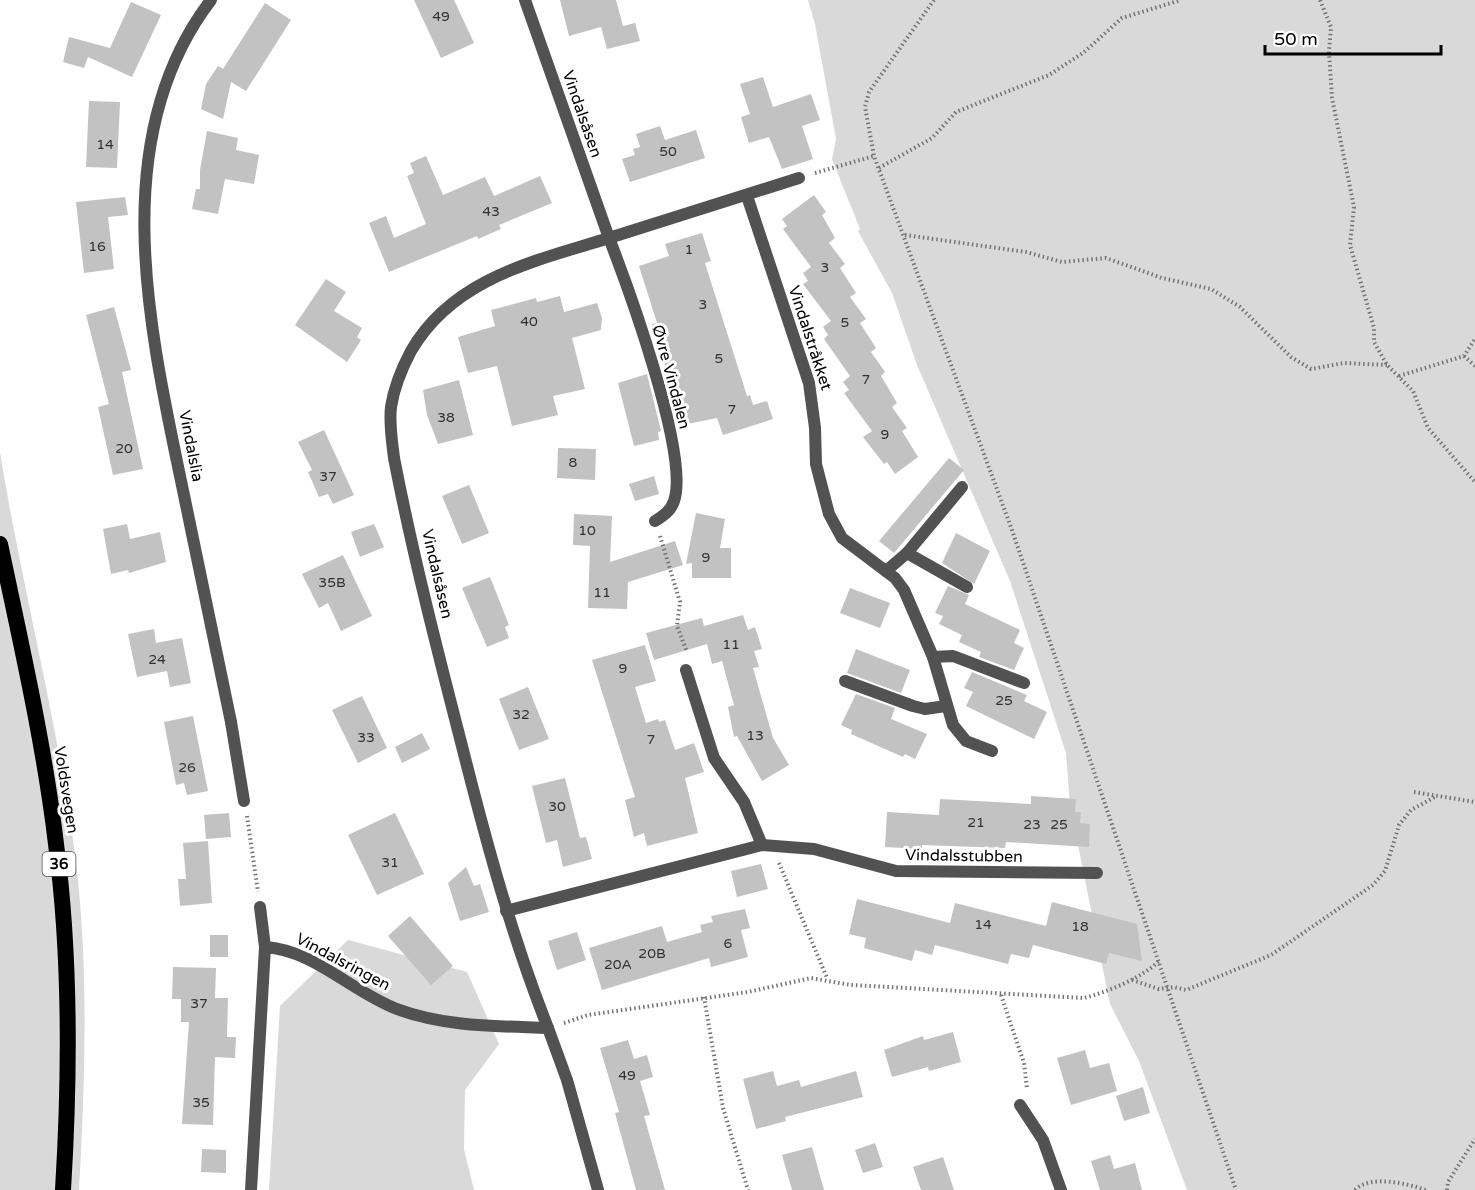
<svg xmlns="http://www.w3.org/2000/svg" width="1475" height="1190" font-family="'Varela Round',sans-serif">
<rect width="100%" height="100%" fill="#fff"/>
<g fill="#d9d9d9">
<polygon points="808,0 1475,0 1475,1190 1187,1190 1139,1061 1110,1004 1070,805 1066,753 1010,581 917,365 892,293 858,231 860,229 832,159 836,139 815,24"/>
<path d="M0 452C22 589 59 725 76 863 89 972 85 1081 79 1190H0Z"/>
<polygon points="348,940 467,972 499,1044 465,1090 464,1149 474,1190 269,1190 280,1006"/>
</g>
<g fill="#c2c2c2">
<polygon points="414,0 454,0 474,43 441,58"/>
<polygon points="560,0 616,0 623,26 635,23 640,41 607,49 601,27 569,36"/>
<polygon points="131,2 161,15 132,77 88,57 84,68 63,62 69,37 110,48"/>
<polygon points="265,3 291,20 246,91 231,82 223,119 201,109 206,84 218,66 223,69"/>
<polygon points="763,77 773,107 811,94 820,120 802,126 813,159 782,169 769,137 749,143 741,117 750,114 740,84"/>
<polygon points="89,101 120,102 117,168 86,167"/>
<polygon points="660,126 665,140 696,130 705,158 630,182 622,159 635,155 633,149 640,147 636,134"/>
<polygon points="207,131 238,138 236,150 259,155 254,184 225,179 218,214 192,209 196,189 200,189 200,170"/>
<polygon points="426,156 443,195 485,177 494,196 540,176 552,203 499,225 501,229 478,239 477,236 389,272 369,223 386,216 394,238 426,224 407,176 414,173 410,163"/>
<polygon points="814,195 826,212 822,215 835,238 829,243 845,264 840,268 856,293 850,297 866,319 860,323 876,348 871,352 885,372 881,376 897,403 892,407 907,428 902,431 918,457 895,474 887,462 884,464 863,437 872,431 844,393 849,390 843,382 850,376 824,339 828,335 823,327 831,321 803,284 808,281 803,273 811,267 783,229 787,226 782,219"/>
<polygon points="125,197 128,215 108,217 114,269 84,273 76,202"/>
<polygon points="702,233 711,261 705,263 747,396 750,395 753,405 767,401 773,419 723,435 717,418 677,426 663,369 666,368 652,324 657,323 639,266 669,256 665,244"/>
<polygon points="326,279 346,292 334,311 362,328 357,337 361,340 347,362 295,325"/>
<polygon points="560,296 564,312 597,303 602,318 601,330 572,338 585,389 553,396 558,415 512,426 497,366 468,373 458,337 495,326 491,310 536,298 537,302"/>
<polygon points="114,307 131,370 122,372 143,469 113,475 98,407 109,404 86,315"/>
<polygon points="647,374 661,431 658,432 659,440 634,446 618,383"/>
<polygon points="459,380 473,435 438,444 427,415 423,390"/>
<polygon points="324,430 354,495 333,504 328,494 319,497 308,472 312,470 298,442"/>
<polygon points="558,448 596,449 595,480 557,478"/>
<polygon points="949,458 964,470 894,553 879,541"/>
<polygon points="654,476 659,494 635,501 629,484"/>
<polygon points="469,485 489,533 462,544 442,496"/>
<polygon points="696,513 725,519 720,548 731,548 731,578 692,578 692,563 686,564"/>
<polygon points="574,514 612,516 610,562 675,541 683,565 628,582 627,609 588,608 590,546 573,545"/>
<polygon points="127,524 130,539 160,532 166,562 129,573 128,570 111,574 103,529"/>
<polygon points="374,524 384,547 360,557 351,532"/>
<polygon points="956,533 990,551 974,584 942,563"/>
<polygon points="343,555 372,616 341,631 328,603 319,608 302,574"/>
<polygon points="490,577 509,625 505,627 509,638 487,647 462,588"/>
<polygon points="948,586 969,595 965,604 1020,630 1014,643 1024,648 1014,670 979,657 981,652 959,642 962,635 939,624 943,616 935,613"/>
<polygon points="850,588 890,603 880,628 840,613"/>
<polygon points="743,615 748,630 755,627 762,649 754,651 759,667 753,668 773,738 789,765 762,781 737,736 734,737 728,707 734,705 722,661 712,664 707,644 654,660 646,633 702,618 704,626"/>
<polygon points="154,629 156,643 182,638 191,683 170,687 167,671 137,677 128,634"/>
<polygon points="645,645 656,681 635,687 646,723 658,719 659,722 665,720 675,750 694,743 704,772 685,778 698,833 647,846 644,833 634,837 625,800 635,797 592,660"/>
<polygon points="856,649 910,670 901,693 847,673"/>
<polygon points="972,672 1027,695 1024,701 1047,712 1034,739 966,706 973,692 964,688"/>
<polygon points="528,687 549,739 519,750 499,699"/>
<polygon points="856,694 895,708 891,719 927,734 915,759 905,754 903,757 851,734 852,730 841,725"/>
<polygon points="362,696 387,748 358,763 332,710"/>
<polygon points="193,716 208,791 187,795 184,783 176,785 164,722"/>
<polygon points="422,733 430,749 402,763 395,747"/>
<polygon points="565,778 580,838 586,837 592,859 563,867 557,840 546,843 532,786"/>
<polygon points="1031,796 1076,799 1075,812 1081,812 1080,823 1090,824 1089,847 1006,842 1005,848 922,845 922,849 885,847 887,812 939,815 940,799 1031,804"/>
<polygon points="229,813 231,837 206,839 204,815"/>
<polygon points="395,813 424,874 377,895 348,835"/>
<polygon points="208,841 212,903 180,906 178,879 186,879 183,843"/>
<polygon points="761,864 768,889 737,897 731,871"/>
<polygon points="466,867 474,886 480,884 489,912 460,921 448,883"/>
<polygon points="857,899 950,923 955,903 1046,926 1052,902 1137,924 1142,961 1109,953 1106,964 1033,945 1029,958 1011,954 1008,964 935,945 932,955 915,950 912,961 864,948 866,938 849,934"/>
<polygon points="745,909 750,928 741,930 748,957 711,967 709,958 602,990 589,948 662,926 667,942 702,932 700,925 713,922 711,916"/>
<polygon points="410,916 453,966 431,985 388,936"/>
<polygon points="577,932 586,960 557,970 548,941"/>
<rect x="210" y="935" width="18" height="22"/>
<polygon points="173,967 216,968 215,998 228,998 227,1037 236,1037 235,1058 215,1057 213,1125 182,1124 189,1022 181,1022 181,999 172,999"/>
<polygon points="953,1032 961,1062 929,1071 928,1067 892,1077 884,1050 923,1036 924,1040"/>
<polygon points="628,1040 634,1059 647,1055 653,1077 640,1081 650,1115 644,1116 665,1190 636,1190 615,1113 619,1112 600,1048"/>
<polygon points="1085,1050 1090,1068 1109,1063 1117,1091 1071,1105 1057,1058"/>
<polygon points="773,1071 777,1086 799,1080 801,1087 856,1071 863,1097 785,1117 786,1121 756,1129 743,1079"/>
<polygon points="1143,1087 1150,1113 1124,1121 1116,1096"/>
<polygon points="875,1143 883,1167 863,1173 855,1150"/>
<polygon points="812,1147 824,1190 792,1190 782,1155"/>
<polygon points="202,1149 226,1150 226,1173 201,1172"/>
<polygon points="1110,1155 1114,1169 1135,1163 1142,1190 1100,1190 1091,1161"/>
<polygon points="943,1157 954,1190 921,1190 913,1167"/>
</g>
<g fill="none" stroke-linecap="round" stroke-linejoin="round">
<g stroke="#dbdbdb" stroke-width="20">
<path id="trunk" d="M0 544C21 644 44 743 56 844 71 958 70 1076 63 1190"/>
</g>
<g stroke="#747474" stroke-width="4" stroke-dasharray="1.5 3" stroke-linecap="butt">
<polyline points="934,0 869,92 865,107 874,156 1012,530 1236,1190"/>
<polyline points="1320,0 1331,27 1329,52 1332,98 1354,207 1350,245 1374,328 1374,342 1387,365 1413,391 1428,428 1475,482"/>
<polyline points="879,168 932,138 956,112 1049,75 1083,53 1122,18 1181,0"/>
<polyline points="815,173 874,156"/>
<polyline points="905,235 1026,252 1062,262 1106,258 1162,278 1211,289 1240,307 1291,357 1311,369 1344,363 1387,365"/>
<polyline points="1464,356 1475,366"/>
<polyline points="1399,376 1464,356 1475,339"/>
<polyline points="660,536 680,602 677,626 687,652"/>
<polyline points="1414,792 1475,802"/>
<polyline points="247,816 258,892"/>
<polyline points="779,863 827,978"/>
<polyline points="1132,980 1159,989 1174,987 1186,990 1271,955 1373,885 1385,871 1399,825 1411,810 1437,796"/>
<polyline points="1001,995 1024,1063 1027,1089"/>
<polyline points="704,997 723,1108 748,1190"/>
<path d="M564 1023 588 1015 748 992 811 978 851 985 1084 998C1107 992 1142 978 1159 961"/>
<path d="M1355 1190C1371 1174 1408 1184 1426 1190"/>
<polyline points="1447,1190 1448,1182 1475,1139"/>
</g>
<g stroke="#525252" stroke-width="12">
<polyline points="907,553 967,587"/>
<polyline points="886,571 907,553 962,487"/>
<polyline points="933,657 953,656 1024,683"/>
<polyline points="845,681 913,706 925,709 946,706"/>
<polyline points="231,722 244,801"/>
</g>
<g stroke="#525252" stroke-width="12">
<path d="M211 0C102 142 152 340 185 500 201 574 216 648 231 722"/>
<polyline points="525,0 609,238 799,178"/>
<polyline points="747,196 809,383 815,428 816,464 829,514 842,538 895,578 904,590 933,657 953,725 966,741 992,751"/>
<polyline points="686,670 714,758 744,802 762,845"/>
<polyline points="260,907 265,947"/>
<polyline points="506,911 762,845 814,849 896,871 1097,873"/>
<path d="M548 1028C512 937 487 845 463 750 438 653 413 556 394 458 392 441 389 424 391 407 394 387 402 368 411 351 453 278 535 261 609 238 628 287 690 456 674 501 671 511 663 516 655 521"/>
<polyline points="1020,1105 1043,1140 1061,1190"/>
<path d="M251 1190 265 947C314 950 352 992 397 1009 445 1027 498 1026 548 1028L567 1080 598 1190"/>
</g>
<use href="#trunk" stroke="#000" stroke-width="16"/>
</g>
<g text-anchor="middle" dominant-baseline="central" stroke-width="6" stroke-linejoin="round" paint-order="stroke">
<g font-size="14" fill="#303030">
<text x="441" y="16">49</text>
<text x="105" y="144">14</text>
<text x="668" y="151">50</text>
<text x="491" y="211">43</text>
<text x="97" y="246">16</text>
<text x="689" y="249">1</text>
<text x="825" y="267">3</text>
<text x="703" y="304">3</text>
<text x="529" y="321">40</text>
<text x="845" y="322">5</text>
<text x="719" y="358">5</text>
<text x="866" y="379">7</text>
<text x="732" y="409">7</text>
<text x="446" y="417">38</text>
<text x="885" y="434">9</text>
<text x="124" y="448">20</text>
<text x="573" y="462">8</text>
<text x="328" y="476">37</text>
<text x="587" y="530">10</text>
<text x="706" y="557">9</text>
<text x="332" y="582">35B</text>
<text x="602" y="592">11</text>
<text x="731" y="644">11</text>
<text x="157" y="659">24</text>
<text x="623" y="668">9</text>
<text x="1004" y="700">25</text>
<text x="521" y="714">32</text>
<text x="755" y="735">13</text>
<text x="366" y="737">33</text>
<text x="651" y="739">7</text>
<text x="187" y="767">26</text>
<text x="557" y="806">30</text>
<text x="976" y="822">21</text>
<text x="1032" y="824">23</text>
<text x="1059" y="824">25</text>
<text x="390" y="862">31</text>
<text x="983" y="924">14</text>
<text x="1080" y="926">18</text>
<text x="728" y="943">6</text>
<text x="652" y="953">20B</text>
<text x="618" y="964">20A</text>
<text x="199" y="1003">37</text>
<text x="627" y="1075">49</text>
<text x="201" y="1102">35</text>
</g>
<rect fill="#fff" stroke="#4c4c4c" stroke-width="1.5" x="42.5" y="852" width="33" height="24" rx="4.5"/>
<g font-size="15" font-weight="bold" fill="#000">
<text x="59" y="864">36</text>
</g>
<g font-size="16" fill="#000" stroke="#fff">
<text transform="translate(582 114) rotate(71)">Vindalsåsen</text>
<text transform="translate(810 338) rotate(72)">Vindalstråkket</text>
<text transform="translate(671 377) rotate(75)">Øvre Vindalen</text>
<text transform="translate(191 446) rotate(79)">Vindalslia</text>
<text transform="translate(437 574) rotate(77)">Vindalsåsen</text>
<text transform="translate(66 790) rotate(81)">Voldsvegen</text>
<text transform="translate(964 856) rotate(1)">Vindalsstubben</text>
<text transform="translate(343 962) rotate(28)">Vindalsringen</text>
</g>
</g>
<path d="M1265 45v9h176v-9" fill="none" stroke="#000000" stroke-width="3"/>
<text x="1274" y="45" font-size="18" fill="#000000" stroke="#ffffff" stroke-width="4.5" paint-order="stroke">50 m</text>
</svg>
